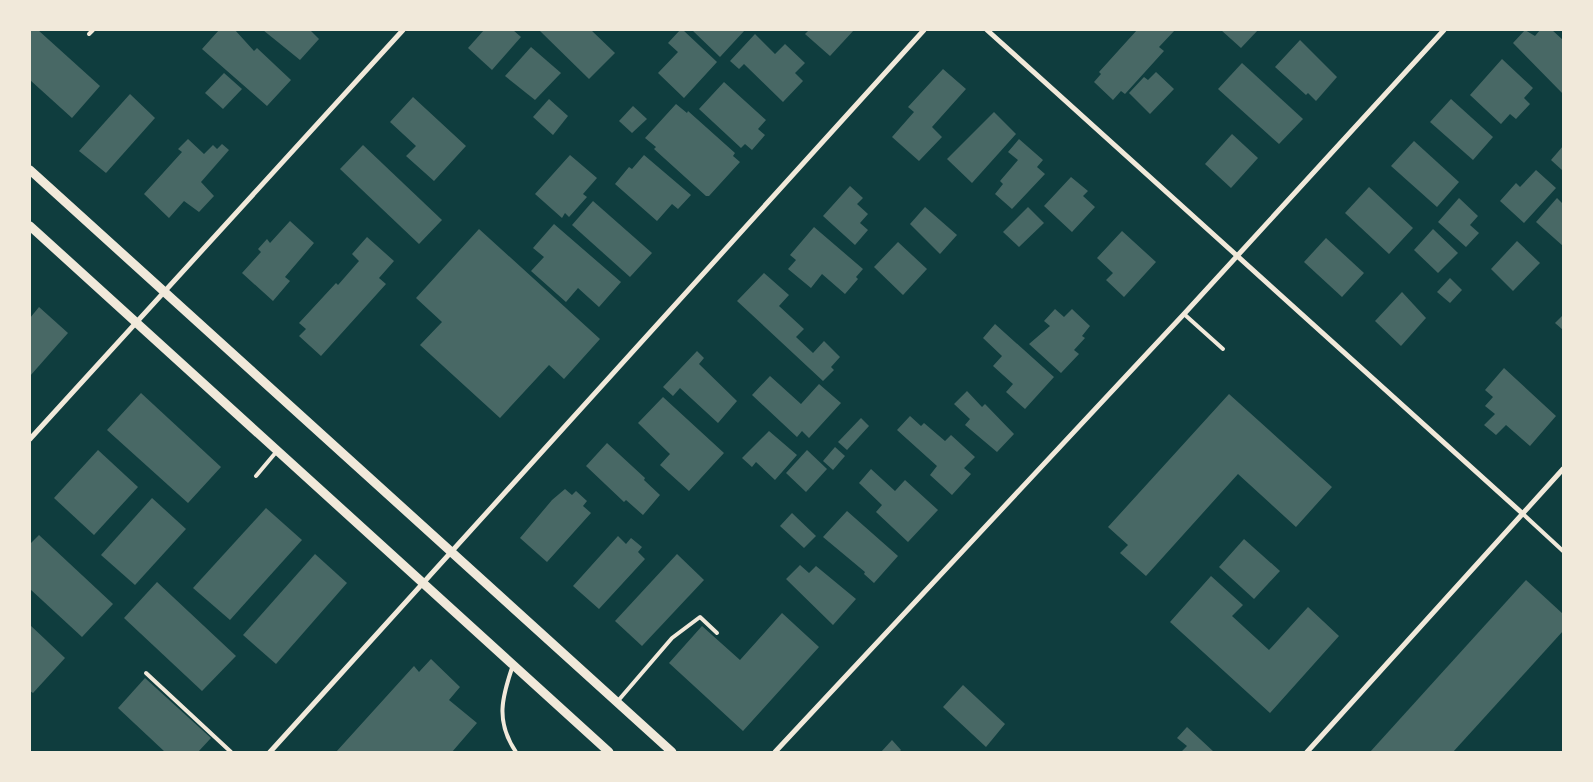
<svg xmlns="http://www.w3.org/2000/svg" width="1593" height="782" font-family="'Roboto Condensed',sans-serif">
<rect width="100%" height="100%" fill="#0f3d3e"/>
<g fill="#486865">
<polygon points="30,30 38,30 100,86 72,118 30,80"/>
<polygon points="219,30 235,30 254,51 257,48 291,80 267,106 202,49"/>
<polygon points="263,30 310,30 319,39 300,60"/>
<polygon points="484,30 513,30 521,37 492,70 468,48"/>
<polygon points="539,30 591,30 615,53 589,79"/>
<polygon points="680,30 683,30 717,62 684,98 658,73 678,52 668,43"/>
<polygon points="692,30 745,30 720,57"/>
<polygon points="809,30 854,30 830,56 805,34"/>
<polygon points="1137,30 1175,30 1159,47 1164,51 1125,94 1121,91 1113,100 1094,82 1101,74 1099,72"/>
<polygon points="1221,30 1258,30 1241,48"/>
<polygon points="1525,30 1535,36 1540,30 1552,30 1563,40 1563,94 1513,43"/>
<polygon points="755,34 775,54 785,44 805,63 795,73 803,81 783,102 744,64 739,69 730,61"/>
<polygon points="1300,40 1337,77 1316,101 1308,93 1306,95 1275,67"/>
<polygon points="531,47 561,73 535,100 505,76"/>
<polygon points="1502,59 1533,88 1524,98 1530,104 1516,119 1510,114 1501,124 1470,95"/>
<polygon points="1242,63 1303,119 1279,144 1218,89"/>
<polygon points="943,69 966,89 932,127 942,137 919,161 892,137 914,112 908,107"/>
<polygon points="1156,72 1174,89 1150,114 1129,93 1144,77 1148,80"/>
<polygon points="224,73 242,89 223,109 205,93"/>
<polygon points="724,82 766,120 758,129 765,135 752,150 745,144 741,148 699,109"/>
<polygon points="130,94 155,118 106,173 79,151"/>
<polygon points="413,97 466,146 434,181 406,156 416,146 390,122"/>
<polygon points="549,99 568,116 553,135 533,117"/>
<polygon points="1451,99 1493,137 1473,160 1430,122"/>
<polygon points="676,104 687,113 688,111 735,153 733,156 740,162 709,196 706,196 654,149 656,147 645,138"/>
<polygon points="633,106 647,119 632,133 619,121"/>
<polygon points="994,112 1016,134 972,183 947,159"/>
<polygon points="1232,134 1258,158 1231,188 1205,164"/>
<polygon points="188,139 204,154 213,145 217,149 222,144 229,150 201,182 214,196 199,212 184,201 169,218 144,194 182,152 178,149"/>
<polygon points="1019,139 1043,160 1037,167 1045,174 1012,209 995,194 1003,184 1000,181 1018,160 1008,152"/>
<polygon points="1414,141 1459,182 1437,207 1391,166"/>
<polygon points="363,145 442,220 419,244 340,169"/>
<polygon points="1563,146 1563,171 1551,160"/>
<polygon points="570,155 597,178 583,194 587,197 569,217 565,213 562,218 535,194"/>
<polygon points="644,155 691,195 678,209 672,204 657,221 615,184 629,167 632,169"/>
<polygon points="1536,170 1556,188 1524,223 1500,201 1516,183 1520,187"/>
<polygon points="1071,177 1088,191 1083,196 1095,207 1072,232 1044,206"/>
<polygon points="850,186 863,198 857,204 868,214 860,223 868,230 855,245 823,216"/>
<polygon points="1369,187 1413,228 1389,254 1345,213"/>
<polygon points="1459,198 1478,216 1470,225 1479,233 1466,247 1438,222"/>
<polygon points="1557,198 1563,204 1563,246 1536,222"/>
<polygon points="593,201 652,253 630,277 572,225"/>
<polygon points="925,207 957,235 940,254 910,224"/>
<polygon points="1028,207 1044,223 1019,247 1003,232"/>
<polygon points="290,221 314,243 285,277 290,281 273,301 242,273 261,252 258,249 267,239 270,243"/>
<polygon points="554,224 621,282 599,307 578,288 566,302 531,271 544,257 533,248"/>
<polygon points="814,227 863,269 856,277 858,279 845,294 822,274 811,288 788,269 796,260 790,255"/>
<polygon points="479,229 600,339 564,379 549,365 500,418 420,345 442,322 416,298"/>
<polygon points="1433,229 1458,253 1438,273 1414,250"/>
<polygon points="1122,231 1156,262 1124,297 1106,280 1113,273 1097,258"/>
<polygon points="367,237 394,261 379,278 386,284 321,356 299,336 306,329 299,323 336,283 338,285 359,261 352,254"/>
<polygon points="1326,238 1364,273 1342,297 1304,262"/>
<polygon points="1517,241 1540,263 1513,291 1491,269"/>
<polygon points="898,242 927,269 903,295 874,267"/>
<polygon points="764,273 789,295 779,306 804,329 796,337 813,353 824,341 840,357 831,367 834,370 823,381 737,301"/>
<polygon points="1450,278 1462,290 1450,303 1437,292"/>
<polygon points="1402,292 1426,318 1401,346 1375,321"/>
<polygon points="39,307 68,333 30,376 30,318"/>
<polygon points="1055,309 1064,317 1072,309 1090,326 1082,336 1085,338 1074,350 1079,354 1061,373 1029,344 1050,326 1044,321"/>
<polygon points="1563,315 1563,330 1555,323"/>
<polygon points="995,324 1054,377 1025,409 1006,392 1013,384 993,366 1002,356 983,338"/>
<polygon points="697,351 704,358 699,364 737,401 718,423 680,388 673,396 663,387"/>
<polygon points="1504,368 1556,416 1530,446 1506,425 1496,435 1484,425 1495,414 1485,406 1493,397 1485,390"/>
<polygon points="770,376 801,404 819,384 841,403 809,438 802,431 797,437 752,395"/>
<polygon points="967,391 982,407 985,404 1014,434 997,452 965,425 970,419 954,404"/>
<polygon points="141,393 221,467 188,503 107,430"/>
<polygon points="1229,394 1332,487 1296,527 1238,474 1146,576 1120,553 1128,545 1108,527"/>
<polygon points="663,397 724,453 689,491 660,465 670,454 638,423"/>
<polygon points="910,416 921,426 924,423 945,441 951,435 975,457 964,468 971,474 952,495 930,475 937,466 897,430"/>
<polygon points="861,418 869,426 847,450 838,442"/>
<polygon points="769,431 797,455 775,480 756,462 752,467 742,458"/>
<polygon points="607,443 645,478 644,480 660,495 643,515 626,500 624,502 586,466"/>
<polygon points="835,447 845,456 833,470 823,461"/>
<polygon points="98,450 138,487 94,535 54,498"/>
<polygon points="807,450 827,469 806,492 786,473"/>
<polygon points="871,469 895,491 905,480 938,510 908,542 876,512 882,505 859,483"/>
<polygon points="565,489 572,495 576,491 587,501 583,506 591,513 547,562 520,538 552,500"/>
<polygon points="152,498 186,529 135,585 101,555"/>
<polygon points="266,508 302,540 230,620 193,588"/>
<polygon points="847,511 898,556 874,583 864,574 865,572 823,537"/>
<polygon points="792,513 816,536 804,548 780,526"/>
<polygon points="39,535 113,604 82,637 30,589 30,544"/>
<polygon points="618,536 626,544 631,538 642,547 638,552 645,559 599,609 573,586"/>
<polygon points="1244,539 1280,571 1254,599 1219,567"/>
<polygon points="315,554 347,583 276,664 243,635"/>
<polygon points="677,554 704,580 642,646 615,621"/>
<polygon points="800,565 809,573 816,566 856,599 833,625 786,579"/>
<polygon points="1211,576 1243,605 1232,616 1269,650 1308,607 1339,636 1270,713 1170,622"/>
<polygon points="1526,580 1563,614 1563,631 1453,752 1370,752"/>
<polygon points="157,582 236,656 202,691 124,618"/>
<polygon points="782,613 819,647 743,731 669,663 702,626 740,660"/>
<polygon points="30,625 65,658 33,693 30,691"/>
<polygon points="431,659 460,687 449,700 477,723 452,752 336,752 414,666 419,672"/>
<polygon points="145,678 211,738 198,752 165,752 118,708"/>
<polygon points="963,685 1005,724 986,747 943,707"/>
<polygon points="1187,727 1214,752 1181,752 1187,746 1177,738"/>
<polygon points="892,740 901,750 899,752 881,752"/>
</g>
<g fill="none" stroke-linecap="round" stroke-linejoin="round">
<g stroke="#f1e9da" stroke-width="4">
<polyline points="89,34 93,30"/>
<polyline points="1184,314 1223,349"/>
<polyline points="256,476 277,451"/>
<polyline points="1523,514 1563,551"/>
<path d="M513 665C502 697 495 721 516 752"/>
<polyline points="146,673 231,752"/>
<polyline points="617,702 672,638 700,617 717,633"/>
</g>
<g stroke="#f1e9da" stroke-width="5">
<polyline points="987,30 1523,514"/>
<polyline points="30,439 403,30"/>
<polyline points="270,752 924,30"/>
<polyline points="775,752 1184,314 1444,30"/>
<polyline points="1307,752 1563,469"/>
</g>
<g stroke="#f1e9da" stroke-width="9">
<polyline points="30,170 672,752"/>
<polyline points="30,226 609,752"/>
</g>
</g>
<rect width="1593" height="782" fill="none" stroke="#f1e9da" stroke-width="62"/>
</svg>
